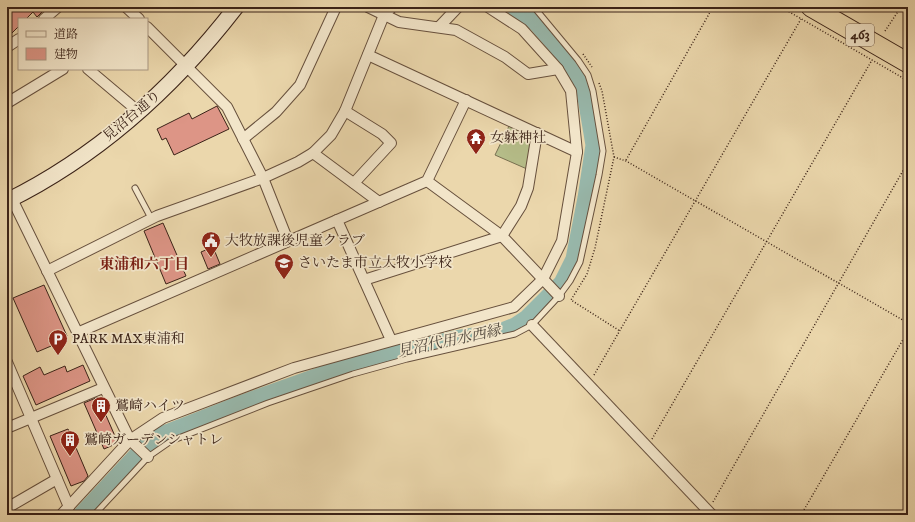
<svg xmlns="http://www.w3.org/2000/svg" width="915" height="522" font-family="'IM FELL DW Pica','Noto Serif JP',serif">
<rect width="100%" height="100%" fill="#ebd7ac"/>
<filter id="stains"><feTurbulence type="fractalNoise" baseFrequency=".005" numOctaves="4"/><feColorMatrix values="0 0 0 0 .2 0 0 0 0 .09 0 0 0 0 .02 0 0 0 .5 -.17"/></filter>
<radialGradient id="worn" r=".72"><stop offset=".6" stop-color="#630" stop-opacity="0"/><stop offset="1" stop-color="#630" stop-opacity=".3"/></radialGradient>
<polygon fill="#b6be8a" stroke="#787051" points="509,126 531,135 527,169 495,155"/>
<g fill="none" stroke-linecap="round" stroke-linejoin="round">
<polyline stroke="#98b9ad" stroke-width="17" points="81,515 148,443 159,436 243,403 355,363 455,339 500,332 515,326 527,318 562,283 574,259 586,198 594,145 584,86 558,48 537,24 514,7"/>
</g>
<g fill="#dd9586" stroke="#3b2318">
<polygon points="13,7 47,7 37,17 33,12 26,19 19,19 19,26 7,38 7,13"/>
<polygon points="217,106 229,129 174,155 166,138 162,140 157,129 189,113 192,119"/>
<polygon points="163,223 186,276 166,284 144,231"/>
<polygon points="213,247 220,264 208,269 201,252"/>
<polygon points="44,285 67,336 62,338 63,341 37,352 13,298"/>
<polygon points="83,365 90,381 36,405 23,376 40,367 44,375 65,366 67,372"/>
<polygon points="98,397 118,443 104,449 84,403"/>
<polygon points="68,429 88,476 84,481 71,486 50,436"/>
</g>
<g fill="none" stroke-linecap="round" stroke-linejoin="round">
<g stroke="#67503d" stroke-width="7">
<g id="lane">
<polyline points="135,188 151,218"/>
<polyline points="94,515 148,457 171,441 268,403 353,374 407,359 515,334 532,325 559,296 570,281 580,262 599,175 603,151 593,91 588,75 578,60 534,7"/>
</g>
</g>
<g stroke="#67503d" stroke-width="12">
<g id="street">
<polyline points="126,7 139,19"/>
<polyline points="368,7 399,22 456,30 505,57 528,74 558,69"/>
<polyline points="44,19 58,7"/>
<polyline points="147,27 227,107 263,178 288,241"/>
<polyline points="439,27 458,7"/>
<polyline points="7,47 19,39"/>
<polyline points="368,55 577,152"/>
<polyline points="88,69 139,112"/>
<polyline points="7,103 63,69"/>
<polyline points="345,111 382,134 391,143 354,183"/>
<polyline points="243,139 276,112 300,85 336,7"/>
<polyline points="313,153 379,202"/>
<polyline points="427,181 502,236 559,296"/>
<polyline points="12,199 130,440 148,457"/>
<polyline points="337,220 391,340"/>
<polyline points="47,271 157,216 263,178 298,162 313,153 331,135 345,111 384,15 392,7"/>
<polyline points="364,280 502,236 521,206 528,188 537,133"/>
<polyline points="532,325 712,515"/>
<polyline points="77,333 427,181 466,100"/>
<polyline points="7,362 69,507"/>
<polyline points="7,428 103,388"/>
<polyline points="7,508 57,479"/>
<polyline points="61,515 130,440 163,418 294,368 514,307 543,279 562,241 577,152 571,91 558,69 522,29 488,7"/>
</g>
</g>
<g stroke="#3b2318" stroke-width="17">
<path id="secondary" d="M7 201C98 156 175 86 236 7"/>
</g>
<g stroke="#3b2318" stroke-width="21">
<polyline id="highway" points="811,7 908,63"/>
</g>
<g stroke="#3b2318" stroke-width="1.5" stroke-dasharray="1 2" stroke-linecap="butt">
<polyline points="781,7 908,81"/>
<polyline points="885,31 901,7"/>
<polyline points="583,54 592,67"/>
<polyline points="599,83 602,91 614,157 595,248 587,274 571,300 620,331"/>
<polyline points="614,157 626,161 908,323"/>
<polyline points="626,160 713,7"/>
<polyline points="594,375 801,19"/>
<polyline points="652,439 872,60"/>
<polyline points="713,502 908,162"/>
<polyline points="801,515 908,331"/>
</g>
<use href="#lane" stroke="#f2e5c9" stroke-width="5"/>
<use href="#street" stroke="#f2e5c9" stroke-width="10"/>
<use href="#secondary" stroke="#f2e5c9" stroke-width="15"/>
<use href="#highway" stroke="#ebd7ac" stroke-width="19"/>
</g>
<defs>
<g id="temple-pin" transform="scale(1)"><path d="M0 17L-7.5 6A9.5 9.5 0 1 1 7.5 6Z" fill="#8f2418" stroke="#f2e5c9"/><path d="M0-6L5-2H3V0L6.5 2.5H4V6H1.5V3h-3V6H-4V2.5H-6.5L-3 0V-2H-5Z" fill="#fff"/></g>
<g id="civic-pin" transform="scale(1)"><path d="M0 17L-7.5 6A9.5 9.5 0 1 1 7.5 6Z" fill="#8f2418" stroke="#f2e5c9"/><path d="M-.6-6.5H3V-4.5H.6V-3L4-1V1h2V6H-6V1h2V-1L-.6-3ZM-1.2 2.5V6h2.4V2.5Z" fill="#fff"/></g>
<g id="school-pin" transform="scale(1)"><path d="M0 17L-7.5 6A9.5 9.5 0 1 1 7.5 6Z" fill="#8f2418" stroke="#f2e5c9"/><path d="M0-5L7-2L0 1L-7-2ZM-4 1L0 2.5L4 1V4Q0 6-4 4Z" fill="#fff"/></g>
<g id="parking-pin" transform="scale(1)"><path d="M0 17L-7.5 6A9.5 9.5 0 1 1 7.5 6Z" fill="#8f2418" stroke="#f2e5c9"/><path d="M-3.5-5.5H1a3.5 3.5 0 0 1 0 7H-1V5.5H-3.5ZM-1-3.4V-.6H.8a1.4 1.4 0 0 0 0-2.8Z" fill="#fff"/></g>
<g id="building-pin" transform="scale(1)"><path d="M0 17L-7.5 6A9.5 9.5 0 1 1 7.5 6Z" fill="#8f2418" stroke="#f2e5c9"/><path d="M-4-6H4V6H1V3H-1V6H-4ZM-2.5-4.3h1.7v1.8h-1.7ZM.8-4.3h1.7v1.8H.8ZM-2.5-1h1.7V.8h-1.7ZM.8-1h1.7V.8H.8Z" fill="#fff"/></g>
</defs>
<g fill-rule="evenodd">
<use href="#temple-pin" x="476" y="138"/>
<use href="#civic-pin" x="211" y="241"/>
<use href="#school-pin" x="284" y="263"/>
<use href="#parking-pin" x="58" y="339"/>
<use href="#building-pin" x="101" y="406"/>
<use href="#building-pin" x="70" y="440"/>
</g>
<g text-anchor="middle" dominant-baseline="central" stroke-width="3.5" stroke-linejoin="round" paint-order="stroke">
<rect fill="#f2e5c9" stroke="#725d4d" stroke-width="1" x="846" y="24" width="28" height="22" rx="3"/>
<g font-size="13" font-weight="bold" fill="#3b2318">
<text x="860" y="35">463</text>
</g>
<g font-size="14" fill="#3b2318" stroke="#f2e5c9">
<text transform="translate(132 116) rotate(-40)">見沼台通り</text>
</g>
<g font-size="14" fill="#3b2318" stroke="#f2e5c9" text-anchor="start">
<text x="490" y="138">女躰神社</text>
<text x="225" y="241">大牧放課後児童クラブ</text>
<text x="298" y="263">さいたま市立大牧小学校</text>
<text x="72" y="339">PARK MAX東浦和</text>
<text x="115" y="406">鷲崎ハイツ</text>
<text x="84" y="440">鷲崎ガーデンシャトレ</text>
</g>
<g font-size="15" font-weight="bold" fill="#7a1f14" stroke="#f2e5c9">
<text x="144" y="264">東浦和六丁目</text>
</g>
<g font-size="15" font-style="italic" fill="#52483d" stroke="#f2e5c9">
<text transform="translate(449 341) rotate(-12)">見沼代用水西縁</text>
</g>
</g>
<rect width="915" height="522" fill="none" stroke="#ebd7ac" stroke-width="24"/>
<rect x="8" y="8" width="899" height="506" fill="none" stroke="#3b2318" stroke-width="2"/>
<rect x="12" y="12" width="891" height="498" fill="none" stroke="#3b2318"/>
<rect x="18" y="18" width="130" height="52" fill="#f2e5c9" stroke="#a99782"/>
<rect x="26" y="31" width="20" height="6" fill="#f2e5c9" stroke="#a99782"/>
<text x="54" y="38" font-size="12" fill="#3b2318">道路</text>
<rect x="26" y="48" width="20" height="12" fill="#dd9586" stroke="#a99782"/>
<text x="54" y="58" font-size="12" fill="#3b2318">建物</text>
<rect width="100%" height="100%" filter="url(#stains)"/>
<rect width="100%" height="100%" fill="url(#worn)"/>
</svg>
